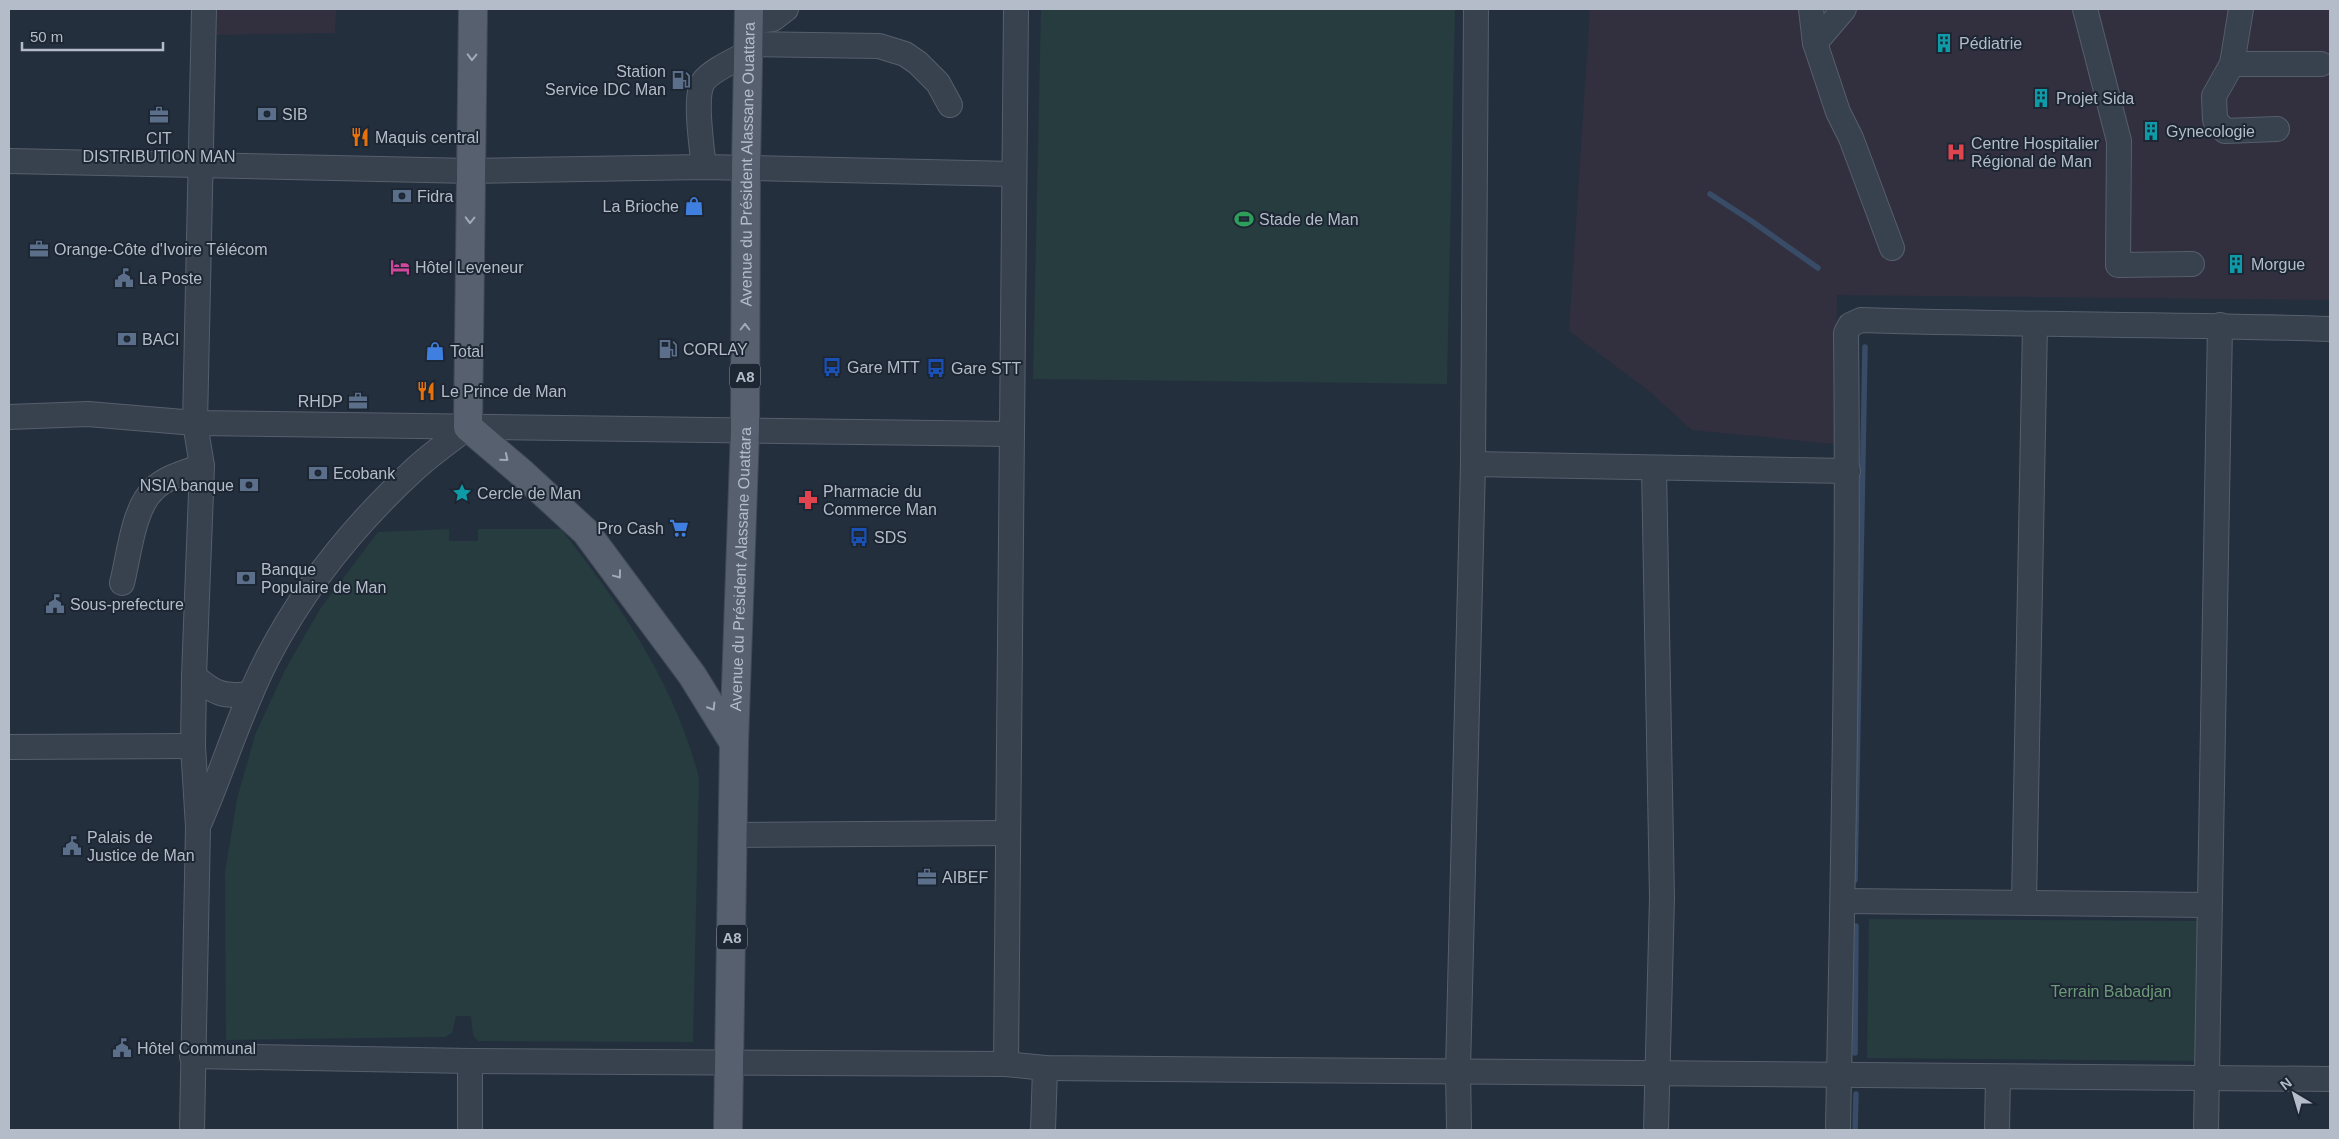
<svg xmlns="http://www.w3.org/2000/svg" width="2339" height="1139" font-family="Helvetica,sans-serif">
<rect width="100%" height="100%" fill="#242f3e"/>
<g fill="#32303f">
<polygon points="210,9 336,9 335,33 208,35"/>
<polygon points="1590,9 2330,9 2330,300 1837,295 1835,444 1692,430 1649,391 1569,331"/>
</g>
<g fill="#263c3f">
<polygon points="1041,9 1455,9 1447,384 1033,379"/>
<path d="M449 529V541H478V529H561C620 604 675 684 699 778L693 1042 478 1041 473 1035 471 1016H456L452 1033 445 1037 226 1040 225 872 237 799 255 735 285 670 320 609 378 532Z"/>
<polygon points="1869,919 2199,921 2196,1061 1867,1058"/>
</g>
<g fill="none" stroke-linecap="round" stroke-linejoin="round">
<g stroke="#394c67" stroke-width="5.5">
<polyline points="1710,194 1750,220 1818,268"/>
<polyline points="1855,880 1865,347"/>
<polyline points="1855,1053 1856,926"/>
<polyline points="1855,1130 1856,1094"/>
</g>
<g stroke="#565f6c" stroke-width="26">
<g id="minor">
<polyline points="1811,9 1815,43 1838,112 1851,138 1892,248"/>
<polyline points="2085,9 2119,141 2118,265 2192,264"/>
<polyline points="2241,9 2232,64 2214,96 2215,120 2225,131 2277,129"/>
<polyline points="749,22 773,19 786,9"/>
<polyline points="1815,43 1844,9"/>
<polyline points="749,44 879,46 905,54 918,63 938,83 950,105"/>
<polyline points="2232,64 2321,64"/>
<polyline points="9,161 471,171 704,167 1014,174"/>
<path d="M704 167C702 149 694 97 703 82 710 71 737 59 748 53"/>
<polyline points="9,417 88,414 195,423 1012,434"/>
<polyline points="1473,464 1848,471"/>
<polyline points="1654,468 1662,898 1656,1130"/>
<path d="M122 583C129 556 133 508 154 489 166 477 186 472 202 466"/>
<path d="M194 676C215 694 223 697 251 694"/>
<polyline points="9,747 193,746"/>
<path d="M200 822C224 767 241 709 268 657 305 586 356 523 415 469 431 454 450 441 468 427"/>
<polyline points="734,835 1008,833"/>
<polyline points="1844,901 2209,905"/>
<polyline points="2024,902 2035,325"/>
<polyline points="192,1056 470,1061 1006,1064 1045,1068 2330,1079"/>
<polyline points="470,1061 470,1130"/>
<polyline points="1006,1064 1016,9"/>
<polyline points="192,1130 198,827 193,746 194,676 202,466 195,423 204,9"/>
<polyline points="1043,1130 1045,1068"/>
<polyline points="1459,1130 1458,1070 1473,464 1476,9"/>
<path d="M1838 1130C1843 864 1849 598 1846 333L1850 325 1861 320C2017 325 2174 324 2330 329"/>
<polyline points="1997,1130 1998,1077"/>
<polyline points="2206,1130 2220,325"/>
</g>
</g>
<g stroke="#414a57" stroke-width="30">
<g id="major">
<polyline points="473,9 468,427 523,474 586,532 692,675 734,743"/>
<path id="s1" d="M728 1130 734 743 745 430 746 167 749 9"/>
</g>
</g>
<use href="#minor" stroke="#38414e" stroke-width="24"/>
<use href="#major" stroke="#56606e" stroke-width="28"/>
</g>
<defs><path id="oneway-chevron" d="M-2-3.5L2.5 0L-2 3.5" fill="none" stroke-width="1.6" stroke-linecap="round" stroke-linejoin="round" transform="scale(1.25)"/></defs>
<g stroke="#a1aab7">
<use href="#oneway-chevron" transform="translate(472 57) rotate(91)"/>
<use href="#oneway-chevron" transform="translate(470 220) rotate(91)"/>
<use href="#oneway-chevron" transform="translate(745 327) rotate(-90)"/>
<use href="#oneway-chevron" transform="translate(505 458) rotate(40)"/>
<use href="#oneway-chevron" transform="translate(618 575) rotate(53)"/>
<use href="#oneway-chevron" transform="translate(712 707) rotate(58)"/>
</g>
<defs>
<g id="building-bare" transform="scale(1.5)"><path d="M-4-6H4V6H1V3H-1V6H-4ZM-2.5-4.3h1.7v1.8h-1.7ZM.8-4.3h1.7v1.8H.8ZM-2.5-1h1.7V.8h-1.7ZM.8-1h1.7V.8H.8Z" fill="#0f9aa8" stroke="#1d2633" stroke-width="2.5" paint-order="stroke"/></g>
<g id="fuel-bare" transform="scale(1.5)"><path d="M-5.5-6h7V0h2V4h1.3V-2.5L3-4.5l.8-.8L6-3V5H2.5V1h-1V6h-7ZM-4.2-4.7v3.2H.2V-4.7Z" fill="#5c6f8a" stroke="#1d2633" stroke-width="2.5" paint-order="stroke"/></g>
<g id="bank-bare" transform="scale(1.5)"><path d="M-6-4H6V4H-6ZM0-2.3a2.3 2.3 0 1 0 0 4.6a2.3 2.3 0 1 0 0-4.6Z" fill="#5c6f8a" stroke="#1d2633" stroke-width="2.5" paint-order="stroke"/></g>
<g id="office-bare" transform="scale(1.5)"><path d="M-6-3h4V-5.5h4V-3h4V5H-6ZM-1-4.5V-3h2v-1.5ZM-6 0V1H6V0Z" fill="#5c6f8a" stroke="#1d2633" stroke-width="2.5" paint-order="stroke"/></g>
<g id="restaurant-bare" transform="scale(1.5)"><path d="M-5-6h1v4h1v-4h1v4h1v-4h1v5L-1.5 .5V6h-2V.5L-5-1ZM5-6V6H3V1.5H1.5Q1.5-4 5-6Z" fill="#e8710a" stroke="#1d2633" stroke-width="2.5" paint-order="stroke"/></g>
<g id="hospital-bare" transform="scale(1.5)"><path d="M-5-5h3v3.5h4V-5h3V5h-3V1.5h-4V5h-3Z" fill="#e0444e" stroke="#1d2633" stroke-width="2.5" paint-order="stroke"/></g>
<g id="shop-bare" transform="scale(1.5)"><path d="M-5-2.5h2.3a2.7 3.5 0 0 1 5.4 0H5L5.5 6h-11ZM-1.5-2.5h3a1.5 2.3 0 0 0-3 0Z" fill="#3f7fe0" stroke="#1d2633" stroke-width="2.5" paint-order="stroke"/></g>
<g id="stadium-bare" transform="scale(1.5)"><path d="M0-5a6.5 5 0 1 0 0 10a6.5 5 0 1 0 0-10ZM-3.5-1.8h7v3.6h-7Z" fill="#2e9e5b" stroke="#1d2633" stroke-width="2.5" paint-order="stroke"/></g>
<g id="hotel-bare" transform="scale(1.5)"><path d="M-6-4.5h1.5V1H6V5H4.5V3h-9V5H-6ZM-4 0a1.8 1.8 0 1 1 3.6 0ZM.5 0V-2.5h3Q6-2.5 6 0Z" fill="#d1479c" stroke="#1d2633" stroke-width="2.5" paint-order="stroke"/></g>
<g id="civic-bare" transform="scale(1.5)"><path d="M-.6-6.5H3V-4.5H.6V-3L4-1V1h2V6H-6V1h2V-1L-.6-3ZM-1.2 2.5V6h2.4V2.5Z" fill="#5c6f8a" stroke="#1d2633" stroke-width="2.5" paint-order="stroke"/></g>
<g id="bus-bare" transform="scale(1.5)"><path d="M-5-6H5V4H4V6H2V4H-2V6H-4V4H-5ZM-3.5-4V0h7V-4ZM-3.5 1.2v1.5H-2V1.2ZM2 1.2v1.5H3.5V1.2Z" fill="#1a4fb4" stroke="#1d2633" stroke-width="2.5" paint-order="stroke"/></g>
<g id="sight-bare" transform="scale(1.5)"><path d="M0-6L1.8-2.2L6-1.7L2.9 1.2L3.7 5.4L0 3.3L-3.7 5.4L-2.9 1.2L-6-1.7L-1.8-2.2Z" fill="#0f9aa8" stroke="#1d2633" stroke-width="2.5" paint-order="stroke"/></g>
<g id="pharmacy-bare" transform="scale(1.5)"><path d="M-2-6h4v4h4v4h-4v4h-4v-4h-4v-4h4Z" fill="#e0444e" stroke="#1d2633" stroke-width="2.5" paint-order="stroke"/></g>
<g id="supermarket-bare" transform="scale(1.5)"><path d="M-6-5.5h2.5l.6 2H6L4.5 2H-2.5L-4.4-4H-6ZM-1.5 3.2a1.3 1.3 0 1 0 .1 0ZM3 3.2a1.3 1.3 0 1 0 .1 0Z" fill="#3f7fe0" stroke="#1d2633" stroke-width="2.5" paint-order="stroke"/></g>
</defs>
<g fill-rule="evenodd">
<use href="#building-bare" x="1944" y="43"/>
<use href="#fuel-bare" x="681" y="80"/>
<use href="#building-bare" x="2041" y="98"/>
<use href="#bank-bare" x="267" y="114"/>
<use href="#office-bare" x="159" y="115"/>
<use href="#building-bare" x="2151" y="131"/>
<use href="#restaurant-bare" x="360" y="137"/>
<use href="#hospital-bare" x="1956" y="152"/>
<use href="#bank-bare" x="402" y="196"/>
<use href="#shop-bare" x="694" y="206"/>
<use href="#stadium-bare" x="1244" y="219"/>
<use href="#office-bare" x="39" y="249"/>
<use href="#building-bare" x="2236" y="264"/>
<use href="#hotel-bare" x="400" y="267"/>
<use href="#civic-bare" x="124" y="278"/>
<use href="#bank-bare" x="127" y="339"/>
<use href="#fuel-bare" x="668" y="349"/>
<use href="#shop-bare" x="435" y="351"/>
<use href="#bus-bare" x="832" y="367"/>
<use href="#bus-bare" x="936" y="368"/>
<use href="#restaurant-bare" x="426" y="391"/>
<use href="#office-bare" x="358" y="401"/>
<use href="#bank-bare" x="318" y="473"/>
<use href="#bank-bare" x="249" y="485"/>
<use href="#sight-bare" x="462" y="493"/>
<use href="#pharmacy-bare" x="808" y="500"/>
<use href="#supermarket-bare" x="679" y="528"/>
<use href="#bus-bare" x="859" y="537"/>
<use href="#bank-bare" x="246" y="578"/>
<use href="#civic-bare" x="55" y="604"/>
<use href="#civic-bare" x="72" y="846"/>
<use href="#office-bare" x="927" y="877"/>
<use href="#civic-bare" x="122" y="1048"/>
</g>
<g text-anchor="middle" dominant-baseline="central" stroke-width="4" stroke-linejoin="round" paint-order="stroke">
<g fill="#1d2633" stroke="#878f9c" stroke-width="1">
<rect x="730" y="363.5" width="30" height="25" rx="4"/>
<rect x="717" y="924.5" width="30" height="25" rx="4"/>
</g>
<g font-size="15" font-weight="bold" fill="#b4bcc9">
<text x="745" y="376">A8</text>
<text x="732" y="937">A8</text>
</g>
<g font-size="16" fill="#b4bcc9" stroke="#1d2633" text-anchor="start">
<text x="1959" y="43">Pédiatrie</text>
<text x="666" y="71" text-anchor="end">Station<tspan x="666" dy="18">Service IDC Man</tspan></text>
<text x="2056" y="98">Projet Sida</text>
<text x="282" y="114">SIB</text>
<text x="2166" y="131">Gynecologie</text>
<text x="375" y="137">Maquis central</text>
<text x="159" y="138" text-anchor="middle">CIT<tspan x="159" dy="18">DISTRIBUTION MAN</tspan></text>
<text x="1971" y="143">Centre Hospitalier<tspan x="1971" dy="18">Régional de Man</tspan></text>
<text x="417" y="196">Fidra</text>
<text x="679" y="206" text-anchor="end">La Brioche</text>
<text x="1259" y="219">Stade de Man</text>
<text x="54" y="249">Orange-Côte d'Ivoire Télécom</text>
<text x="2251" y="264">Morgue</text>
<text x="415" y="267">Hôtel Leveneur</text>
<text x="139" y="278">La Poste</text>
<text x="142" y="339">BACI</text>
<text x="683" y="349">CORLAY</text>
<text x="450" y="351">Total</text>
<text x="847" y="367">Gare MTT</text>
<text x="951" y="368">Gare STT</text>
<text x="441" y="391">Le Prince de Man</text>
<text x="343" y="401" text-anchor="end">RHDP</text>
<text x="333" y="473">Ecobank</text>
<text x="234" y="485" text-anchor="end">NSIA banque</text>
<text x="823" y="491">Pharmacie du<tspan x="823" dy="18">Commerce Man</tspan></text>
<text x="477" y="493">Cercle de Man</text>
<text x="664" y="528" text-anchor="end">Pro Cash</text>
<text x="874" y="537">SDS</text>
<text x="261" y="569">Banque<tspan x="261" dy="18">Populaire de Man</tspan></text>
<text x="70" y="604">Sous-prefecture</text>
<text x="87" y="837">Palais de<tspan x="87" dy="18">Justice de Man</tspan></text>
<text x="942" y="877">AIBEF</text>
<text x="137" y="1048">Hôtel Communal</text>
</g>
<g font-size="16" fill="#b4bcc9" stroke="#1d2633">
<text stroke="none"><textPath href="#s1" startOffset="966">Avenue du Président Alassane Ouattara</textPath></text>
<text stroke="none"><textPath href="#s1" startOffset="561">Avenue du Président Alassane Ouattara</textPath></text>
</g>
<g font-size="16" fill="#6b9a76" stroke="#1d2633">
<text x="2111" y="991">Terrain Babadjan</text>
</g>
</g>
<rect width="2339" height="1139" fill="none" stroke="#b4bcc9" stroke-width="20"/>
<g transform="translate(2294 1094) rotate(322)" stroke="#1d2633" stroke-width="4" paint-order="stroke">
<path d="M0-4L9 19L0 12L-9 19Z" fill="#b4bcc9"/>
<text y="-8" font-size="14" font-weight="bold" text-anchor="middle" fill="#b4bcc9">N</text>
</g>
<path d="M22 42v8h141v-8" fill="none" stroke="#b4bcc9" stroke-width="2.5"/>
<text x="30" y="42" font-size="15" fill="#b4bcc9" stroke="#1d2633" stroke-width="4" paint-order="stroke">50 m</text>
</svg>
